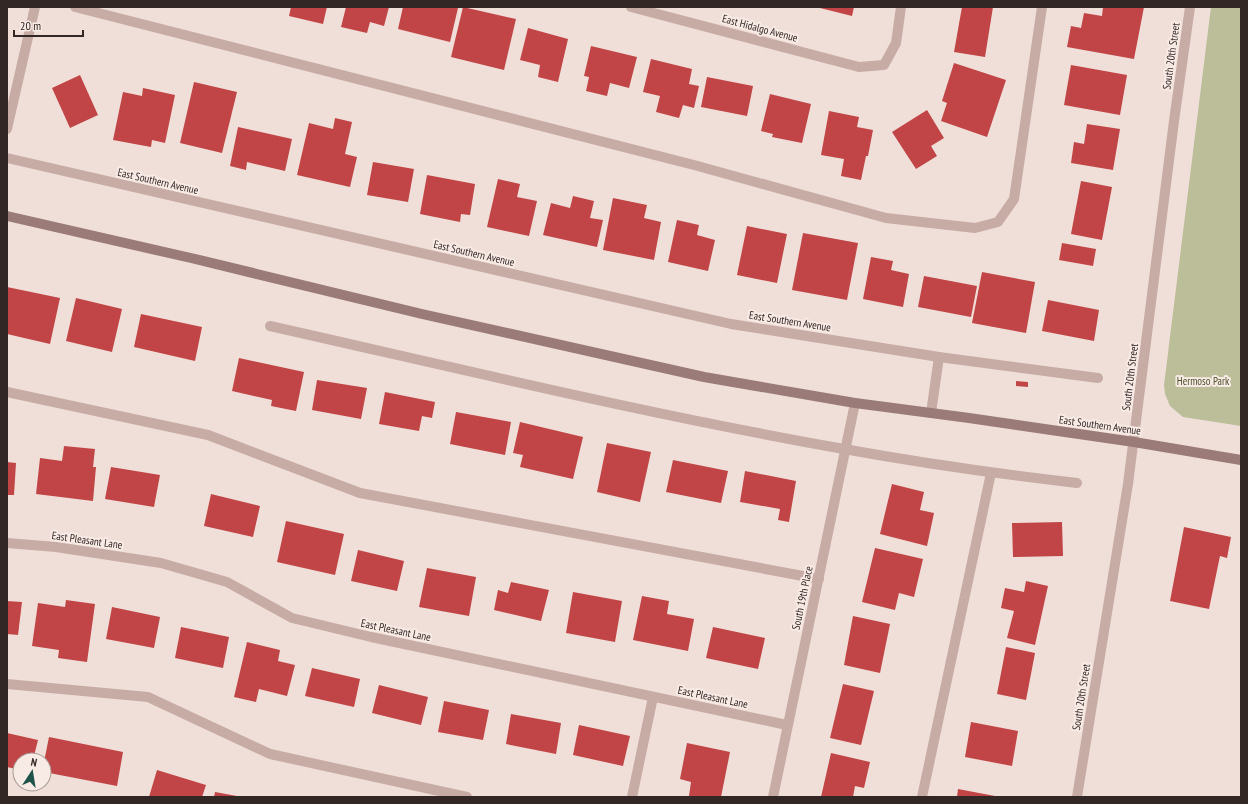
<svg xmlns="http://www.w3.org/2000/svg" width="1248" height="804" font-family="'PT Sans Narrow',sans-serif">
<rect width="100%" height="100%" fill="#f0dfd8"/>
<polygon fill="#bbbe99" points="1211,7 1241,7 1241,426 1183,417 1170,406 1165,394 1164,385"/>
<g fill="#c14546">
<polygon points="291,7 327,7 323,24 289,16"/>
<polygon points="346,7 389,7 384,26 370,22 367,33 341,27"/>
<polygon points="403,7 458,8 450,42 398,29"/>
<polygon points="463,7 516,19 504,70 451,57"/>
<polygon points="816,7 854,7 852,16"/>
<polygon points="962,7 993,7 985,57 954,52"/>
<polygon points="1103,7 1144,7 1134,59 1067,47 1071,26 1081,28 1084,13 1102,16"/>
<polygon points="528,28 568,39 558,82 538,77 540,65 520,60"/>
<polygon points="591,46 637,57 629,88 610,83 607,96 586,91 589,77 584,76"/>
<polygon points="651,59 692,69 689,84 699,86 694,108 683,105 679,118 656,112 660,96 643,92"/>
<polygon points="954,63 1006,80 987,137 941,121 947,103 942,101"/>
<polygon points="1071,65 1127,75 1120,115 1064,105"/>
<polygon points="80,75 98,115 70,128 52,88"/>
<polygon points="707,77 753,86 747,116 701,107"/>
<polygon points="194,82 237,92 222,153 180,143"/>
<polygon points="143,88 175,95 165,143 152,140 151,147 113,140 123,92 142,96"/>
<polygon points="770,94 811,104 802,143 772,137 773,134 761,131"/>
<polygon points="927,110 944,138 931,146 937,156 916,169 892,132"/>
<polygon points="829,111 859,117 857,127 873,130 868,156 866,156 861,180 841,176 844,159 821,155"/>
<polygon points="335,118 352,122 345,154 357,157 350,187 297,175 309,123 333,129"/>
<polygon points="1087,124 1120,129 1113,170 1071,163 1074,142 1084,144"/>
<polygon points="238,127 292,139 285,171 247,162 246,170 230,166"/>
<polygon points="373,162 414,169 408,202 367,195"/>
<polygon points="427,175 475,184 470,215 461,214 460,222 420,214"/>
<polygon points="498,179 520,184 517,197 537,201 529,236 487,227"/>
<polygon points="1081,181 1112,187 1102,240 1071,234"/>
<polygon points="573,196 594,201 590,218 603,220 597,247 543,235 551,203 570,208"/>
<polygon points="613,198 647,205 644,218 661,222 654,260 603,250"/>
<polygon points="677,220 699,225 697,235 715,240 708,271 668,262"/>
<polygon points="747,226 787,234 777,283 737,275"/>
<polygon points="803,233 858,243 847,300 792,290"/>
<polygon points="1062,243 1096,249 1093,266 1059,260"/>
<polygon points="871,257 893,261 891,270 909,274 903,307 863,299"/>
<polygon points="982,272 1035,282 1026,333 972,323"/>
<polygon points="924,276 977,286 971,317 918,307"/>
<polygon points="7,287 60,298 50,344 7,334"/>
<polygon points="76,298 122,309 112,352 66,341"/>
<polygon points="1048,300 1099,310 1094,341 1042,331"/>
<polygon points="141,314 202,327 195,361 134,347"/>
<polygon points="239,358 304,372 296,411 271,406 272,400 232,391"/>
<polygon points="317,380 367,388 361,419 312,410"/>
<polygon points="1016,381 1028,382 1028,387 1016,386"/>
<polygon points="385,392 435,402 432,418 422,416 419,431 379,424"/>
<polygon points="456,412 511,422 505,455 450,444"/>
<polygon points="520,422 583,437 573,479 520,467 523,455 513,453"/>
<polygon points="607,443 651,452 640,502 597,492"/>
<polygon points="64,446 95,449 93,467 96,467 93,501 36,494 40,458 62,461"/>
<polygon points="673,460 728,471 721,503 666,492"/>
<polygon points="7,462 16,463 14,495 7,495"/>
<polygon points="111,467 160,475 154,507 105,499"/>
<polygon points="745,471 796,481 789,522 778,520 780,509 740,502"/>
<polygon points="892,484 924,492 920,510 934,513 927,546 880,534"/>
<polygon points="211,494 260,506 253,537 204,526"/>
<polygon points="286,521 344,534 335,575 277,562"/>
<polygon points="1062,522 1063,556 1013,557 1012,523"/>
<polygon points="1184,527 1231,537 1227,558 1220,556 1209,609 1170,601"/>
<polygon points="875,548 923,559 914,597 899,593 895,610 862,602"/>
<polygon points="358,550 404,561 397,591 351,581"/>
<polygon points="427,568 476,577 469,616 419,607"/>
<polygon points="1026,581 1048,586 1035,645 1007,638 1014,611 1001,608 1005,588 1024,592"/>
<polygon points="511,582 549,590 541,621 494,610 498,590 508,593"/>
<polygon points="573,592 622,601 615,642 566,633"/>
<polygon points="642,596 669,601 667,614 694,619 688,651 633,640"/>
<polygon points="66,600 95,604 87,662 58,658 59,650 32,646 38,603 65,607"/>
<polygon points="7,601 22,602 18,635 7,634"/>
<polygon points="112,607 160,617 154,648 106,639"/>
<polygon points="853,616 890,624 880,673 844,665"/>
<polygon points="181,627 229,637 223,668 175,658"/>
<polygon points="713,627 765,638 758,669 706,658"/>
<polygon points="247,642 280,650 278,661 295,665 287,696 259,689 256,702 234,697"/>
<polygon points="1006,647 1035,653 1026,700 997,694"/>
<polygon points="312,668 360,679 354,707 305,696"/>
<polygon points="843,684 874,691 861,745 830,738"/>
<polygon points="379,685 428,697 421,725 372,713"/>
<polygon points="444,701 489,710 483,740 438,732"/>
<polygon points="511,714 561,723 556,754 506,744"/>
<polygon points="971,722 1018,731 1012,766 965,757"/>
<polygon points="579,725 630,736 623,766 573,755"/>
<polygon points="7,733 38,740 33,760 20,760 20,770 7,767"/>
<polygon points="49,737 123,752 117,786 44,772 44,762"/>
<polygon points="687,743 730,752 721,797 689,796 691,782 680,779"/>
<polygon points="831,753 870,762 864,788 855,786 853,797 821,797"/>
<polygon points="157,770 206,785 202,797 149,797"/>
<polygon points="958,789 995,796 995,797 957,797"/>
<polygon points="215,792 237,796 237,797 214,797"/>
</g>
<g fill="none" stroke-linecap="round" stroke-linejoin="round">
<g stroke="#c7aca5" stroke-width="10">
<polyline points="75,7 694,165 886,218 975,228 998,222 1014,199 1042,7"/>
<polyline points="7,392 208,435 360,493 819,579"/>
<polyline points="7,684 148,697 270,754 467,797"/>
<polyline points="632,797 653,697"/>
<polyline points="922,797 991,473"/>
</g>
<g stroke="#c7aca5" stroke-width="10">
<polyline points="631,7 859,67 884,65 896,43 901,7"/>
<polyline points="7,129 35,7"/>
<polyline points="7,158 731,324 939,357 1098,378"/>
<path d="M270 326C461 369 651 415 844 449 921 463 999 474 1077 483"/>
<polyline points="931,413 939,357"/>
<polyline points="7,543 56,547 161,563 227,582 292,618 371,637 787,725"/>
<polyline points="773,797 855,403"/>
<polyline points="1077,797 1128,484 1174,121 1190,7"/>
</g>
<polyline stroke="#9a7b77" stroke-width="10" points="7,216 191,258 422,314 704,377 855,403 969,418 1134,442 1241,460"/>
</g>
<g text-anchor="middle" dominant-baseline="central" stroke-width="4" stroke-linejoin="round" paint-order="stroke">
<g font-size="11" fill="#332726" stroke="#f8eae4">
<text transform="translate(760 28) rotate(15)">East Hidalgo Avenue</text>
<text transform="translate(1171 56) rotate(-82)">South 20th Street</text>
<text transform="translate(158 181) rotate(13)">East Southern Avenue</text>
<text transform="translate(474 253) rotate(13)">East Southern Avenue</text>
<text transform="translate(790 321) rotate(9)">East Southern Avenue</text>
<text transform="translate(1130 377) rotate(-83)">South 20th Street</text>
<text transform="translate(1100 425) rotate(8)">East Southern Avenue</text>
<text transform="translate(87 540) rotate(8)">East Pleasant Lane</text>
<text transform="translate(802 598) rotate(-78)">South 19th Place</text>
<text transform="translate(396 630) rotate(12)">East Pleasant Lane</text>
<text transform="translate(713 697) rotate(12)">East Pleasant Lane</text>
<text transform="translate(1081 697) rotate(-81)">South 20th Street</text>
</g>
<g font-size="11" fill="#4c502b" stroke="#f8eae4">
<text x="1203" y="381">Hermoso Park</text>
</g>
</g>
<rect width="1248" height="804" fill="none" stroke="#332726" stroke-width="16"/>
<g transform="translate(32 772) rotate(12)"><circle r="19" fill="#f8eae4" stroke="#a99c98"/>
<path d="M0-3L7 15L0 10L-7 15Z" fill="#1d5349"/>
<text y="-6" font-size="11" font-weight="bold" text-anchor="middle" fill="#332726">N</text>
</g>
<path d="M14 30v6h69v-6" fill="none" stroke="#332726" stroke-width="2"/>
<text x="20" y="30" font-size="12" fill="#332726" stroke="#f8eae4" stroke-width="3" paint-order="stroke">20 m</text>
</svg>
